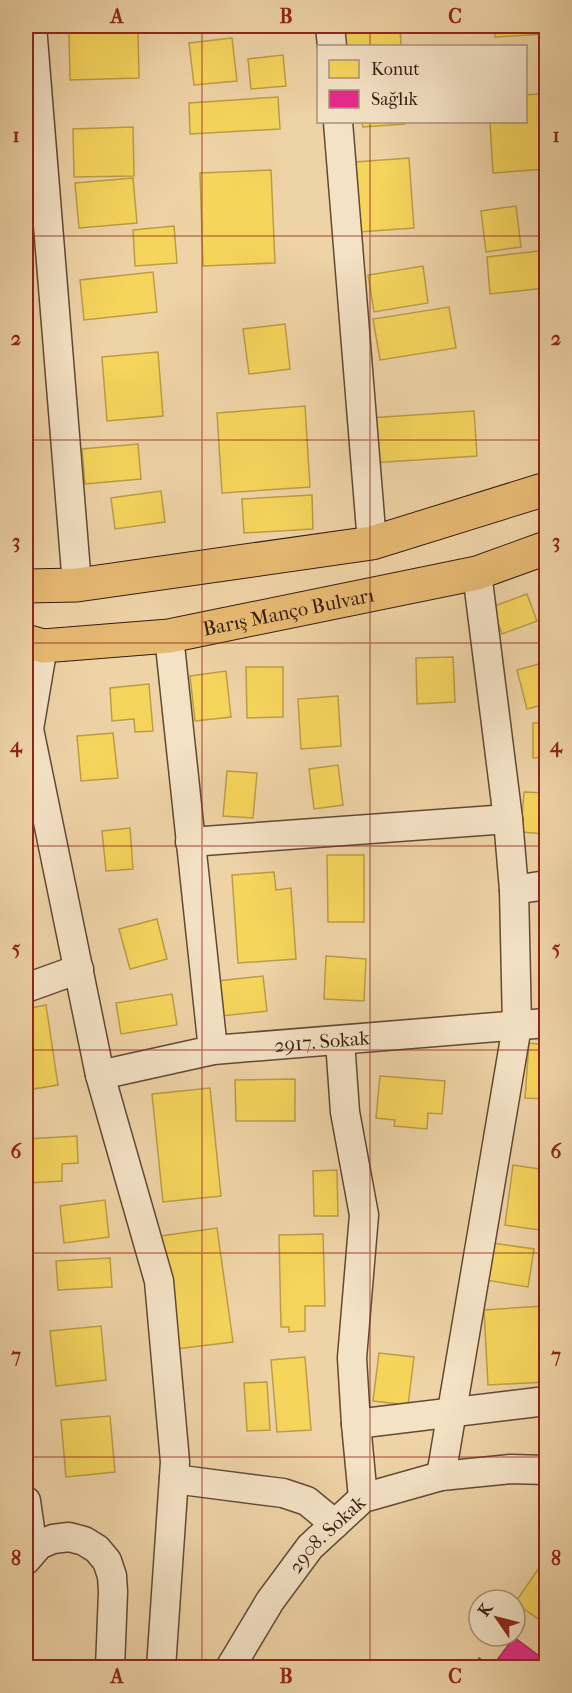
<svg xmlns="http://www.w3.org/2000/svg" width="572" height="1693" font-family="'IM FELL French Canon',serif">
<rect width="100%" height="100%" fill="#eed3a6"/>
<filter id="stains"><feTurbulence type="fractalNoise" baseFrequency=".00333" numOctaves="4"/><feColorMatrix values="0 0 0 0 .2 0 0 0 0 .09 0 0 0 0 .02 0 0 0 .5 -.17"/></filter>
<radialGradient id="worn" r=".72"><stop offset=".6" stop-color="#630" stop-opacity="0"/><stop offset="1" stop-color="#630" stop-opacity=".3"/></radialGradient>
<g fill="#f6d55c" stroke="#bc9d45" stroke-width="1.5">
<polygon points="344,26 400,26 401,46 344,46"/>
<polygon points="494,26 546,26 546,34 495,37"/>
<polygon points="138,31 139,78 70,80 69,33"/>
<polygon points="232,38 237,81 194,85 189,43"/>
<polygon points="283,55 286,86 251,89 248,59"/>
<polygon points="546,93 546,169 493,173 490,122 526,122 526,95"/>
<polygon points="278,97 280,129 190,134 189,103"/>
<polygon points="362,122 405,122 405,124 363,127"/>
<polygon points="133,127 134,176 74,177 73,129"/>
<polygon points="409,158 414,228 359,232 355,162"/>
<polygon points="271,170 275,263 203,266 200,173"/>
<polygon points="133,178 137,223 79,228 75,183"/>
<polygon points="516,206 521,247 486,252 481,211"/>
<polygon points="174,226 177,263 135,266 133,230"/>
<polygon points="546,250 546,288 490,294 487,257"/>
<polygon points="423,266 428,303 374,312 368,275"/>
<polygon points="153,272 157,312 84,320 80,280"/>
<polygon points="449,307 456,348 380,360 373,319"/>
<polygon points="285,324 290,369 249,374 243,329"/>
<polygon points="158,352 163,416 107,421 102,357"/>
<polygon points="305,406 310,487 222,493 217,413"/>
<polygon points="474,411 477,456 371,463 369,418"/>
<polygon points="138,444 141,479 85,484 82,449"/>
<polygon points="161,491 165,522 115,529 111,498"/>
<polygon points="312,495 313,529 244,533 242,499"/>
<polygon points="527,594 537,621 502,634 492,607"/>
<polygon points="453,657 455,702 417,704 416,658"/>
<polygon points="546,662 546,704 527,709 517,670"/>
<polygon points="246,667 283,667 283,717 247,718"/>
<polygon points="226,671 231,717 195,721 190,676"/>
<polygon points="149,684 153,731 135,732 134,719 112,721 110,688"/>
<polygon points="338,696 341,746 301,749 298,699"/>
<polygon points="533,723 546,723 546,769 544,769 544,757 533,758"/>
<polygon points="113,733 118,778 81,781 77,736"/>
<polygon points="338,765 343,805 314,809 309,769"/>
<polygon points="227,771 257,773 253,818 223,816"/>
<polygon points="524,792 546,793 546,834 521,832"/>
<polygon points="130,828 133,869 106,871 102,831"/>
<polygon points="327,855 364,855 364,922 328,922"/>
<polygon points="274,872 276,890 291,888 296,959 238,963 232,875"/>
<polygon points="157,919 167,959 130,969 119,929"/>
<polygon points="326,956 366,959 364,1001 324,999"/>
<polygon points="263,976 267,1011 221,1016 217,981"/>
<polygon points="172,994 177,1025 121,1034 116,1003"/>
<polygon points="46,1005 58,1085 26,1090 26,1009"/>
<polygon points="529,1043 546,1045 546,1099 525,1098"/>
<polygon points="380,1076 445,1081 442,1114 428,1113 427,1129 394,1126 395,1120 376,1118"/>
<polygon points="295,1079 295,1121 236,1121 235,1080"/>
<polygon points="210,1088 221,1196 163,1202 152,1094"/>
<polygon points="77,1136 78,1163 62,1164 62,1181 28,1183 27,1139"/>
<polygon points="513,1165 546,1170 546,1231 505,1225"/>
<polygon points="337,1170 338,1216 314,1216 313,1171"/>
<polygon points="105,1200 109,1237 64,1243 60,1206"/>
<polygon points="217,1228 233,1342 176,1349 161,1236"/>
<polygon points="323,1234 325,1306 305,1306 305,1331 289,1332 289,1327 281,1327 279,1235"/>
<polygon points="492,1243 534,1249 528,1287 486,1280"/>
<polygon points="110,1258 112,1287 58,1290 56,1261"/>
<polygon points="543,1306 546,1382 488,1385 484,1310"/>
<polygon points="101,1326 106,1380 56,1386 50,1331"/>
<polygon points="379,1353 414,1357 408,1405 373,1401"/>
<polygon points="305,1357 311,1430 277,1432 271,1360"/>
<polygon points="267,1382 270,1430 247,1431 244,1383"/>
<polygon points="110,1416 115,1472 66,1477 61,1420"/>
<polygon points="545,1559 546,1560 546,1624 515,1603"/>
</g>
<polygon fill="#e7298a" stroke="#b12565" stroke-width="1.5" points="514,1637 546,1661 546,1668 473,1668 479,1658 492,1667"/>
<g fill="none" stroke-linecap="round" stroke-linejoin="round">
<g stroke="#624934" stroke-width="31">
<g id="street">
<polyline points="32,26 77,585"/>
<polyline points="330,26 332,46"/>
<polyline points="338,122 372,543"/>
<polyline points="169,636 213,1050"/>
<polyline points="43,646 29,729 100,1075 159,1281 175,1462 161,1668"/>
<polyline points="190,842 508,819"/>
<polyline points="514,890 546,885"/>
<polyline points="26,988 79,969"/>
<polyline points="340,1041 345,1112 364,1215 352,1358 356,1424 363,1498"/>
<path id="s1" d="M100 1075 213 1050 546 1023"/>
<polyline points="356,1424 546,1401"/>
<polyline points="441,1476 517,1026 514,890 508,819 477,573"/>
<polyline points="174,1479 283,1493 307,1501 335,1524"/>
<polyline points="26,1501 33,1550"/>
<polyline points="26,1560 39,1545 53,1539 69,1537 84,1541 97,1549 107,1561 112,1576 113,1592 110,1668"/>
<path id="s2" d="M230 1668 270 1601 310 1547 363 1498 441 1476 511 1469 546 1470"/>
</g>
</g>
<g stroke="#341b0e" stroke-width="35">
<g id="primary">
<polyline points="26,586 77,585 372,543 546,489"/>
<path id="s3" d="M26 641 43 646 169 636 477 573 546 548"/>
</g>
</g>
<use href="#street" stroke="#f4e2c5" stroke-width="28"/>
<use href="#primary" stroke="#e7ba73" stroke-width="33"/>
</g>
<path fill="none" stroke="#8f2418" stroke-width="1.5" stroke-opacity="0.55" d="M202 26V1668M370 26V46M370 122V1668M26 236H546M26 440H546M26 643H546M26 846H546M26 1050H546M26 1253H546M26 1457H546"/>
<g text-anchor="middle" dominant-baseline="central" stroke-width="6" stroke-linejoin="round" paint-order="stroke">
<g font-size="20" fill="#341b0e" stroke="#f4e2c5">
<text stroke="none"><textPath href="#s3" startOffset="266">Barış Manço Bulvarı</textPath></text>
<text stroke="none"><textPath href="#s1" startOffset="225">2917. Sokak</textPath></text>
<text stroke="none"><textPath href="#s2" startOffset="166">2908. Sokak</textPath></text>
</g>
</g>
<rect width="572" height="1693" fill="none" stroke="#eed3a6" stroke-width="66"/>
<rect x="317" y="45" width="210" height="78" fill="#f4e2c5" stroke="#a7927c" stroke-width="1.5"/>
<rect x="329" y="60" width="30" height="18" fill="#f6d55c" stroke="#a7927c" stroke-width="1.5"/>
<text x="371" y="75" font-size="18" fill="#341b0e">Konut</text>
<rect x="329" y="90" width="30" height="18" fill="#e7298a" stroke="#a7927c" stroke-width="1.5"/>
<text x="371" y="105" font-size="18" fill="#341b0e">Sağlık</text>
<g transform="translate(497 1618) rotate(305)"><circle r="28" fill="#f4e2c5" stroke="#a7927c" stroke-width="1.5"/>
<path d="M0-4.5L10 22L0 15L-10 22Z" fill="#8f2418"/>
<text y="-9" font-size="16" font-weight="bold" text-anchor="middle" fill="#341b0e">K</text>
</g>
<rect x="33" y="33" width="506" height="1627" fill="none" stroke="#8f2418" stroke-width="2"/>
<g font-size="20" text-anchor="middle" font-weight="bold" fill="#8f2418">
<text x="117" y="23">A</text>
<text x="286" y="23">B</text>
<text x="455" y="23">C</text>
<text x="16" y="142">1</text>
<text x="556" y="142">1</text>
<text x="16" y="345">2</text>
<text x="556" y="345">2</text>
<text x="16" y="548">3</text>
<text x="556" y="548">3</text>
<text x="16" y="752">4</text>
<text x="556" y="752">4</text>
<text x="16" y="955">5</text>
<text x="556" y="955">5</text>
<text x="16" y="1158">6</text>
<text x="556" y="1158">6</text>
<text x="16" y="1362">7</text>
<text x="556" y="1362">7</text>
<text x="16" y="1565">8</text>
<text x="556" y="1565">8</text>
<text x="117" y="1683">A</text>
<text x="286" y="1683">B</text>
<text x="455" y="1683">C</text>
</g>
<rect width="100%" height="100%" filter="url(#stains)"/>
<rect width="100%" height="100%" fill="url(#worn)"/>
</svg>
